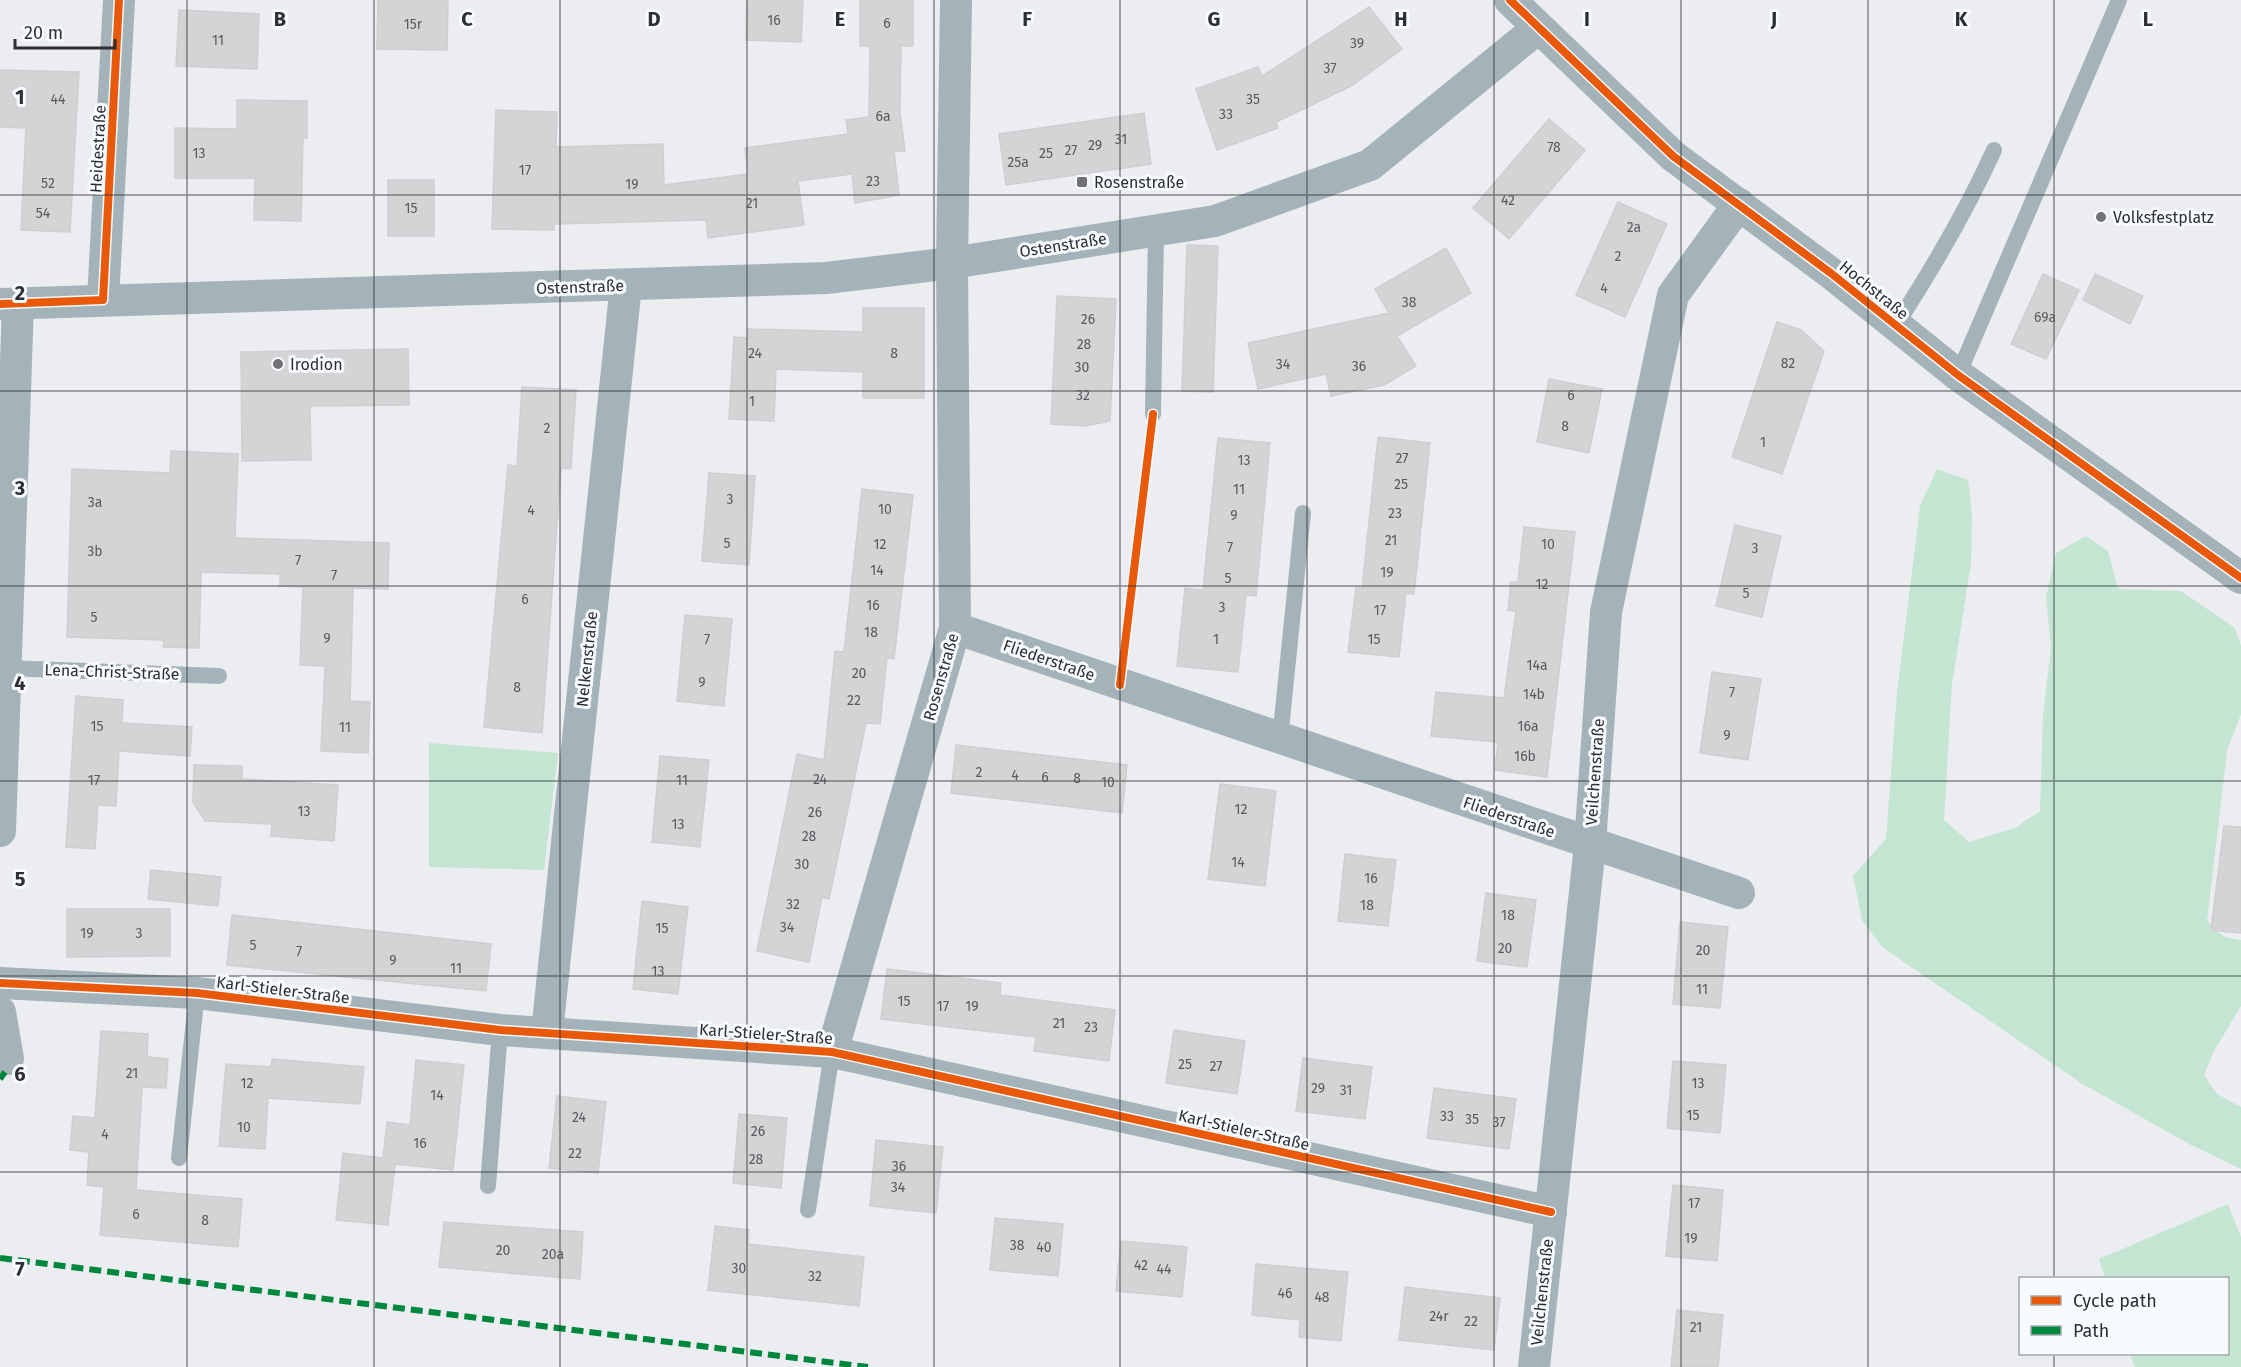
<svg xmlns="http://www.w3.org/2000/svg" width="2241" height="1367" font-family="'Fira Sans',sans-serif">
<rect width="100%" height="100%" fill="#ebedf0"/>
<g fill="#c4e5d2">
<polygon points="1937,469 1968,480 1972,514 1971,563 1952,684 1944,820 1969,842 2015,828 2040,811 2043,715 2051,647 2046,597 2056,553 2086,536 2108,551 2118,589 2181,591 2235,628 2241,646 2241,714 2227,751 2207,921 2224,937 2241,940 2241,1006 2214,1051 2204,1075 2217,1094 2241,1107 2241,1169 2189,1144 2081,1083 1882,947 1862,920 1853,876 1886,839 1897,693 1920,506"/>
<polygon points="429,743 558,753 544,870 429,867"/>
<polygon points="2228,1204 2241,1237 2241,1367 2135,1367 2130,1354 2228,1354 2228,1278 2105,1278 2099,1259"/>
</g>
<g fill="#d4d4d6" stroke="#cfced0" stroke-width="1.5">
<polygon points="378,0 448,0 447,50 377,49"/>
<polygon points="747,0 803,0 801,42 746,40"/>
<polygon points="860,0 913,0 913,46 901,46 900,112 905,151 894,151 899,195 855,203 852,174 798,181 804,225 708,238 706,220 554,224 554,230 492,229 496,110 557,112 556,147 663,144 664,185 748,174 745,148 848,134 846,120 869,117 870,46 860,46"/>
<polygon points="1369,7 1402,49 1351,86 1276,122 1278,128 1217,150 1196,89 1258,67 1262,76"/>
<polygon points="179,10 259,14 257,69 176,66"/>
<polygon points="0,70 79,72 70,232 21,230 26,128 0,127"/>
<polygon points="237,100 307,101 307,138 303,138 301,221 254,220 255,178 175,178 175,128 237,129"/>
<polygon points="1144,113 1151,164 1006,185 999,134"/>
<polygon points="1549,119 1585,150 1509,239 1473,208"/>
<rect x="388" y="180" width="46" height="56"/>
<polygon points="1618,202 1667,224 1625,317 1576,295"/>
<polygon points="1187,245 1218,246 1213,392 1182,391"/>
<polygon points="1446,248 1471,293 1397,336 1416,366 1384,385 1331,396 1326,374 1258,389 1248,343 1389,313 1375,289"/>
<polygon points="2043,274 2079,290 2046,359 2011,344"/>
<polygon points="2095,274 2143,296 2130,324 2083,300"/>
<polygon points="1057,296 1116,299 1110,421 1086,426 1051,424"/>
<polygon points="863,308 924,308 924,398 863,398 863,372 776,369 774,421 729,419 734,337 747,338 748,329 863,332"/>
<polygon points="1777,322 1801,330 1824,351 1782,474 1732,457"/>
<polygon points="408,349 409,405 310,406 311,460 242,461 241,352"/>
<polygon points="1549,379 1602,389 1589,453 1537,442"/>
<polygon points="522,387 576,390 571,469 561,468 542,733 484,727 508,465 517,466"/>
<polygon points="1378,437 1430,443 1414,594 1406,593 1399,657 1348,652 1356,587 1362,588"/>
<polygon points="1218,438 1270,443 1256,596 1246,595 1238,672 1177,666 1185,588 1203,590"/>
<polygon points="171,451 238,454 235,538 389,543 388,589 353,588 350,701 370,702 368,753 321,751 325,666 300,665 303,587 280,586 280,574 201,572 199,648 163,647 164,640 67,637 72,469 170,473"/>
<polygon points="709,473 755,476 749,565 702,561"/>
<polygon points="862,489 913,495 894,659 887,658 880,724 866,723 829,899 822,897 809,962 757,951 797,754 824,760 835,651 844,652"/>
<polygon points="1735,525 1781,536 1762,617 1716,606"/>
<polygon points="1524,527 1575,532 1547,777 1495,770 1498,742 1431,736 1436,692 1504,698 1516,611 1508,610 1511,582 1518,582"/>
<polygon points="685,615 732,619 724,706 677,701"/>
<polygon points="1712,672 1761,679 1748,760 1700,753"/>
<polygon points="76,696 123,700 122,723 192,727 190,756 119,751 116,806 98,805 95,849 66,847"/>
<polygon points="956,745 1127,765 1122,813 951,793"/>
<polygon points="660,756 709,760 700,847 652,842"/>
<polygon points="194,765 242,766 242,779 338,785 334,841 271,836 272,824 205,821 193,802"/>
<polygon points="1220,784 1276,791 1265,886 1208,879"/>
<polygon points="2224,826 2241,827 2241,933 2211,930"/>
<polygon points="1345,854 1396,860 1388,926 1338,921"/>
<polygon points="151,870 221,877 218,906 148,899"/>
<polygon points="1486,893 1536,900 1527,967 1477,961"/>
<polygon points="642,901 688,907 678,994 633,989"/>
<polygon points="67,909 170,909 170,956 67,957"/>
<polygon points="232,915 491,944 486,991 227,965"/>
<polygon points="1680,922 1728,927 1720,1008 1673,1004"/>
<polygon points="887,969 1001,983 1000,995 1115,1010 1109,1061 1034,1051 1036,1037 881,1019"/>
<polygon points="1174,1030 1245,1041 1237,1094 1166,1083"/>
<polygon points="101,1031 148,1034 147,1057 168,1059 166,1088 142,1087 136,1190 242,1199 238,1247 100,1235 104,1187 87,1185 89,1152 70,1150 73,1116 95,1118"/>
<polygon points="1303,1058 1372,1067 1365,1119 1296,1111"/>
<polygon points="272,1059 364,1067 360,1104 268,1098 265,1149 219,1146 226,1064 271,1067"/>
<polygon points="416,1060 464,1065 453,1170 395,1164 388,1225 336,1220 343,1153 383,1158 387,1122 410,1125"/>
<polygon points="1673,1061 1726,1065 1720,1133 1667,1128"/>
<polygon points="1434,1088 1516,1099 1509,1149 1427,1138"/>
<polygon points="557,1096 606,1102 598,1173 549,1168"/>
<polygon points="739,1114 787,1118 781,1188 733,1183"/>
<polygon points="876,1140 943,1147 936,1213 870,1206"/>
<polygon points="1673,1185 1723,1190 1717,1261 1666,1256"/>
<polygon points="995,1218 1063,1224 1058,1276 990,1270"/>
<polygon points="444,1222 583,1232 580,1279 439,1267"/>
<polygon points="715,1226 749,1230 748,1244 864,1257 859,1306 708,1290"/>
<polygon points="1121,1241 1187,1247 1182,1297 1116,1291"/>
<polygon points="1256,1264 1348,1272 1341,1341 1299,1337 1300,1320 1252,1315"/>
<polygon points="1405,1287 1500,1298 1494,1350 1399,1340"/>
<polygon points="1677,1310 1723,1315 1718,1367 1671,1367"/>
</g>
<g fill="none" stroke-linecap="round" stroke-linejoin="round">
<g stroke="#a4b3b9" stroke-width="16">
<path d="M1896 325C1933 268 1966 212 1994 150"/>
<polyline points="1958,375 2119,0"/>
<polyline points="1153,414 1156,230"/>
<polyline points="6,668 219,676"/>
<polyline points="1280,739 1303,513"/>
<polyline points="179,1158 197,993"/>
<polyline points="488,1186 500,1030"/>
<polyline points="808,1210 832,1052"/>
</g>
<g stroke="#a4b3b9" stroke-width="32">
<polyline points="1510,0 1673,156 1832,274 1958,375 2241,578"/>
<polyline points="103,300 119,0"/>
<polyline points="0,304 826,278 952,263 1215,221 1370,165 1538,28"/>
<polyline points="955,628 1739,893"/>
<polyline points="0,831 18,303"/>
<polyline points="0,983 197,993 500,1030 832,1052 1551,1212"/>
<polyline points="0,1012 8,1059"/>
<polyline points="547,1032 626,285"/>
<polyline points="832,1052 955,628 952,263 956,0"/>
<polyline points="1534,1367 1590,845 1606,612 1673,295 1739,204"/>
</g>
<g stroke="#00873e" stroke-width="6" stroke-dasharray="12 6" stroke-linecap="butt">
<polyline points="0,1079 5,1072"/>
<polyline points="0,1258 868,1367"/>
</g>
<g stroke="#f7fafe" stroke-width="11">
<g id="cycleway">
<polyline points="1510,0 1673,156 1832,274 1958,375 2241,578"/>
<polyline points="0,304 103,300 119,0"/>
<polyline points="1120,685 1153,414"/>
<polyline points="0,983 197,993 500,1030 832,1052 1551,1212"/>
</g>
</g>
<use href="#cycleway" stroke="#e8590c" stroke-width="8"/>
</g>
<path fill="none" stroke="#2e2f32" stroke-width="1.5" stroke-opacity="0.55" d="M187 0V1367M374 0V1367M560 0V1367M747 0V1367M934 0V1367M1120 0V1367M1307 0V1367M1494 0V1367M1681 0V1367M1868 0V1367M2054 0V1278M0 195H2241M0 391H2241M0 586H2241M0 781H2241M0 976H2241M0 1172H2241M2054 1354V1367"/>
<g fill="#707274" stroke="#f7fafe" stroke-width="2">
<rect x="1076" y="176" width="12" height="12" rx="3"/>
<circle cx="2101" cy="217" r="6"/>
<circle cx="278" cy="364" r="6"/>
</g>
<g text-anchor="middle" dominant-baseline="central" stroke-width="6" stroke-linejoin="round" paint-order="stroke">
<g font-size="14" fill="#595a5d">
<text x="774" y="20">16</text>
<text x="887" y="23">6</text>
<text x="413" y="24">15r</text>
<text x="218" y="40">11</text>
<text x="1357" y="43">39</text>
<text x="1330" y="68">37</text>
<text x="58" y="99">44</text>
<text x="1253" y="99">35</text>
<text x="1226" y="114">33</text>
<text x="883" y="116">6a</text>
<text x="1121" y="139">31</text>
<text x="1095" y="145">29</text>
<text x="1554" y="147">78</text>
<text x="1071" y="150">27</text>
<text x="199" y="153">13</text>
<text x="1046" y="153">25</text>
<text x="1018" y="162">25a</text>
<text x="525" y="170">17</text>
<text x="873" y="181">23</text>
<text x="48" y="183">52</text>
<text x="632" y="184">19</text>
<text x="1508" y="200">42</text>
<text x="752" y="203">21</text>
<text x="411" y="208">15</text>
<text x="43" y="213">54</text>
<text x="1634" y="227">2a</text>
<text x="1618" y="256">2</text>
<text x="1604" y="288">4</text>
<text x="1409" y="302">38</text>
<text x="2045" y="317">69a</text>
<text x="1088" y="319">26</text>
<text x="1084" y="344">28</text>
<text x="755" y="353">24</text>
<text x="894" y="353">8</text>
<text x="1788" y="363">82</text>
<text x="1283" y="364">34</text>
<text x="1359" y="366">36</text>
<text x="1082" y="367">30</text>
<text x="1083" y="395">32</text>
<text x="1571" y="395">6</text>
<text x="752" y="401">1</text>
<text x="1565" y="426">8</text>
<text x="547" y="428">2</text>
<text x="1763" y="442">1</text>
<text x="1402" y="458">27</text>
<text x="1244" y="460">13</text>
<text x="1401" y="484">25</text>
<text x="1239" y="489">11</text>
<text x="730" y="499">3</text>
<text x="95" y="502">3a</text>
<text x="885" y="509">10</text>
<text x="531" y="510">4</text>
<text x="1395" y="513">23</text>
<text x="1234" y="515">9</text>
<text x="1391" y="540">21</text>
<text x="727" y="543">5</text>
<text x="880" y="544">12</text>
<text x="1548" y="544">10</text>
<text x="1230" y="547">7</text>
<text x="1755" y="548">3</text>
<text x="95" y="551">3b</text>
<text x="298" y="560">7</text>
<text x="877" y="570">14</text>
<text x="1387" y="572">19</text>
<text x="334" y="575">7</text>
<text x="1228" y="578">5</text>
<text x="1542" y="584">12</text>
<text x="1746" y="593">5</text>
<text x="525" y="599">6</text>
<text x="873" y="605">16</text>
<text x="1222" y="607">3</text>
<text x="1380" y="610">17</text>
<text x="94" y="617">5</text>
<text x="871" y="632">18</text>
<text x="327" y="638">9</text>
<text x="707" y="639">7</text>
<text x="1216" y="639">1</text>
<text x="1374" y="639">15</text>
<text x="1537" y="665">14a</text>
<text x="859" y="673">20</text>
<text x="702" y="682">9</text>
<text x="517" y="687">8</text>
<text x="1732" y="692">7</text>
<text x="1534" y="694">14b</text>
<text x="854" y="700">22</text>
<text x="97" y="726">15</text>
<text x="1528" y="726">16a</text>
<text x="345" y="727">11</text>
<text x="1727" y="735">9</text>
<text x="1525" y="756">16b</text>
<text x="979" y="772">2</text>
<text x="1015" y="775">4</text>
<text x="1045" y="777">6</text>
<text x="1077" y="778">8</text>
<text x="820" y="779">24</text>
<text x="94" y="780">17</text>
<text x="682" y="780">11</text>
<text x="1108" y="782">10</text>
<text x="1241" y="809">12</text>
<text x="304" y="811">13</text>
<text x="815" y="812">26</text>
<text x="678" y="824">13</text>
<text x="809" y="836">28</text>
<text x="1238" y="862">14</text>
<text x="802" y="864">30</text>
<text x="1371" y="878">16</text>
<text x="793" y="904">32</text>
<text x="1367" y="905">18</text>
<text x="1508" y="915">18</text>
<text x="787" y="927">34</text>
<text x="662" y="928">15</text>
<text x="87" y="933">19</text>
<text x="139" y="933">3</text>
<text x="253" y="945">5</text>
<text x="1505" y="948">20</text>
<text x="1703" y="950">20</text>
<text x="299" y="951">7</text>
<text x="393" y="960">9</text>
<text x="456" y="968">11</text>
<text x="658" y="971">13</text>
<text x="1702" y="989">11</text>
<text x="904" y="1001">15</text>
<text x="943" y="1006">17</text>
<text x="972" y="1006">19</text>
<text x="1059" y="1023">21</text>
<text x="1091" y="1027">23</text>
<text x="1185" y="1064">25</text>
<text x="1216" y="1066">27</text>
<text x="132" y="1073">21</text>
<text x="247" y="1083">12</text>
<text x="1698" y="1083">13</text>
<text x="1318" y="1088">29</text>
<text x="1346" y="1090">31</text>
<text x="437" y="1095">14</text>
<text x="1693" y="1115">15</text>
<text x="1447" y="1116">33</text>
<text x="579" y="1117">24</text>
<text x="1472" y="1119">35</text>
<text x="1499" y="1122">37</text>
<text x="244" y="1127">10</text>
<text x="758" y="1131">26</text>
<text x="105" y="1134">4</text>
<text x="420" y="1143">16</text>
<text x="575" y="1153">22</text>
<text x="756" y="1159">28</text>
<text x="899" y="1166">36</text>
<text x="898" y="1187">34</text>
<text x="1694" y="1203">17</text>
<text x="136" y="1214">6</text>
<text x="205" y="1220">8</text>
<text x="1691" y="1238">19</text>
<text x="1017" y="1245">38</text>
<text x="1044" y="1247">40</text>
<text x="503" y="1250">20</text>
<text x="553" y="1254">20a</text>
<text x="1141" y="1265">42</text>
<text x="739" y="1268">30</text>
<text x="1164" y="1269">44</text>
<text x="815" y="1276">32</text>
<text x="1285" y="1293">46</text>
<text x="1322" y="1297">48</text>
<text x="1439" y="1316">24r</text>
<text x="1471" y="1321">22</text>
<text x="1696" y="1327">21</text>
</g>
<g font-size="16" fill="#2e2f32" stroke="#f7fafe">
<text transform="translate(98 149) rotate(-87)">Heidestraße</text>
<text transform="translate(1063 245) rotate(-9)">Ostenstraße</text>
<text transform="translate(580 287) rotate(-2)">Ostenstraße</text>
<text transform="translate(1874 290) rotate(39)">Hochstraße</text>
<text transform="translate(587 659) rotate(-84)">Nelkenstraße</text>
<text transform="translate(1049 660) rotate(19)">Fliederstraße</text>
<text transform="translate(112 672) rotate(2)">Lena-Christ-Straße</text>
<text transform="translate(941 677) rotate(-74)">Rosenstraße</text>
<text transform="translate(1595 772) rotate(-86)">Veilchenstraße</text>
<text transform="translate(1509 817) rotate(19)">Fliederstraße</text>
<text transform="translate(283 990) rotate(7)">Karl-Stieler-Straße</text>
<text transform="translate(766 1034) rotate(4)">Karl-Stieler-Straße</text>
<text transform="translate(1244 1130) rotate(13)">Karl-Stieler-Straße</text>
<text transform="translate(1542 1292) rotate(-84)">Veilchenstraße</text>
</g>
<g font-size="16" fill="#2e2f32" stroke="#f7fafe" text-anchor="start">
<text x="1094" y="182">Rosenstraße</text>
<text x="2113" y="217">Volksfestplatz</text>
<text x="290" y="364">Irodion</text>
</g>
</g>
<g font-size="20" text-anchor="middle" font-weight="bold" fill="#2e2f32" stroke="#f7fafe" stroke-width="6" stroke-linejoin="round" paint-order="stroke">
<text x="280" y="26">B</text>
<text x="467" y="26">C</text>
<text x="654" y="26">D</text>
<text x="840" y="26">E</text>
<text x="1027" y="26">F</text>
<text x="1214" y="26">G</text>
<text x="1401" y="26">H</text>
<text x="1587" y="26">I</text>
<text x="1774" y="26">J</text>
<text x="1961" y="26">K</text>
<text x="2148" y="26">L</text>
<text x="20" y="104">1</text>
<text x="20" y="300">2</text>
<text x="20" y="495">3</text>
<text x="20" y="690">4</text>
<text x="20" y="886">5</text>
<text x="20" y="1081">6</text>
<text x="20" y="1276">7</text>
</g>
<rect x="2019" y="1277" width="210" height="78" fill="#f7fafe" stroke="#a7a9ac" stroke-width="1.5"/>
<rect x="2031" y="1296" width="30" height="9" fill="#e8590c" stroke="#a7a9ac" stroke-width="1.5"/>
<text x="2073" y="1307" font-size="18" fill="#2e2f32">Cycle path</text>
<rect x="2031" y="1326" width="30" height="9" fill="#00873e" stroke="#a7a9ac" stroke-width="1.5"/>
<text x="2073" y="1337" font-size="18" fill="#2e2f32">Path</text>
<path d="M15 39v9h100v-9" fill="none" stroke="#2e2f32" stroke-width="3"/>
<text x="24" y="39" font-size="18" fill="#2e2f32" stroke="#f7fafe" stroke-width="4.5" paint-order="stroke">20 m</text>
</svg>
